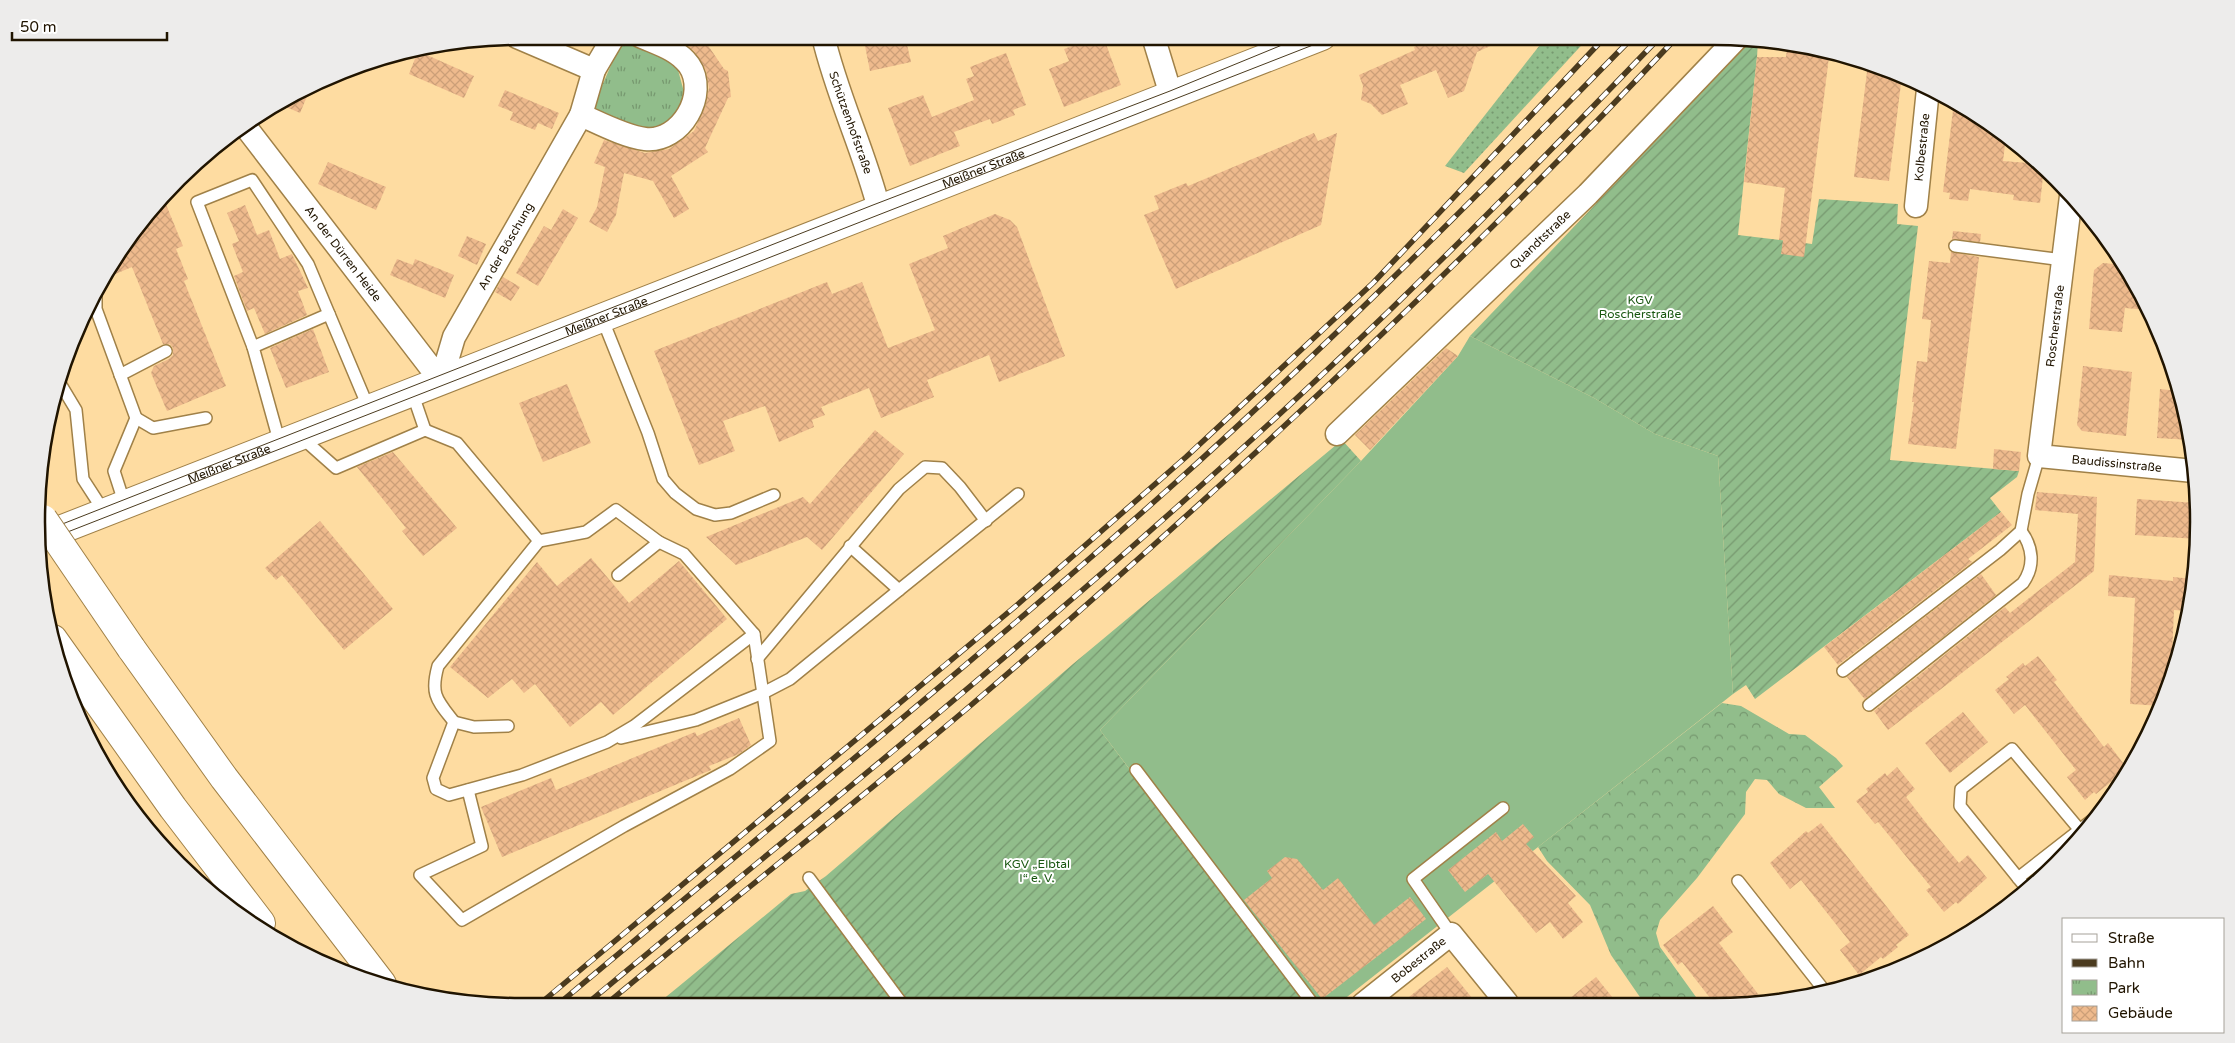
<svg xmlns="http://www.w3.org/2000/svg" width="2235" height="1043" font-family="'Varela Round',sans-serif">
<defs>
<pattern id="grass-dots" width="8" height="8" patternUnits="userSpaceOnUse" patternTransform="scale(1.25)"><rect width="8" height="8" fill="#91bd8b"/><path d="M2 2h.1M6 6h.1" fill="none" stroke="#76986f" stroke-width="1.8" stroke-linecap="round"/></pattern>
<pattern id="forest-crowns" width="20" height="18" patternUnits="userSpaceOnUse" patternTransform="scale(1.25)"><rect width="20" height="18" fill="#91bd8b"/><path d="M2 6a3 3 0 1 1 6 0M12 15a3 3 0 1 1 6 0" fill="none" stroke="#76986f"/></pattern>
<pattern id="park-tufts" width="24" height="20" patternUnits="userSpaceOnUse" patternTransform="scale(1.25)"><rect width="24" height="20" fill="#91bd8b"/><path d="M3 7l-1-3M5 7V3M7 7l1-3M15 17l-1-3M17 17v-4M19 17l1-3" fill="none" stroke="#76986f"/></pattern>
<pattern id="garden-furrows" width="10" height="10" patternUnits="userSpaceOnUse" patternTransform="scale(1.25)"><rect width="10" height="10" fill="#91bd8b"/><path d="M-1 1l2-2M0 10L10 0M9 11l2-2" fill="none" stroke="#76986f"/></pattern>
<pattern id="building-cross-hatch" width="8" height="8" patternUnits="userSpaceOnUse" patternTransform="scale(1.25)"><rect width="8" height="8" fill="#eeba8d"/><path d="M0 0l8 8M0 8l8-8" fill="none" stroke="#cc9f78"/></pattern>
</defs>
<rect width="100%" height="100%" fill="#fedca1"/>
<polygon fill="url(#grass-dots)" points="1547,36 1590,36 1464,173 1445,166"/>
<polygon fill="url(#forest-crowns)" points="1722,703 1741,706 1789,734 1805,735 1836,758 1843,766 1819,787 1835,808 1806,808 1779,794 1767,780 1755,779 1746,792 1745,814 1697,878 1660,920 1656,933 1660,947 1696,997 1695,1003 1644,1003 1611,955 1590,905 1547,861 1538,847"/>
<polygon fill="url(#park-tufts)" points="622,40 657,52 678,70 684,92 678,117 663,130 633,129 591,111"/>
<g fill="url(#garden-furrows)">
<polygon points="1752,40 1758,41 1757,57 1738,235 1812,244 1819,199 1898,204 1897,224 1918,226 1890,460 2019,471 2017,477 1990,498 2001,512 1755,699 1746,685 1733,694 1718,456 1655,434 1594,398 1470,336"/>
<polygon points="1342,440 1361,461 1100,730 1306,1004 655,1006 791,894 805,891 826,876 1073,664"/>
</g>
<polygon fill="#91bd8b" points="1470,336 1594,398 1655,434 1718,456 1733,694 1338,1004 1307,1004 1100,730 1361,461 1458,356"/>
<g fill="url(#building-cross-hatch)">
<polygon points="674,36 698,36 703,38 724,69 728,71 731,97 728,98 705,148 708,152 671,176 689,209 674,218 653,181 624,173 616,215 607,232 589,222 597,207 605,167 594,163 604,140 645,153 669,149 694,131 705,107 709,88 706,71 694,51"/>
<polygon points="863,36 905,36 911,62 870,71"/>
<polygon points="1099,36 1103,36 1121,85 1064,107 1049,69 1069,61 1064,49"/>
<polygon points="1440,36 1513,36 1477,52 1464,91 1448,98 1436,70 1400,85 1408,104 1382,115 1371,104 1361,100 1363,86 1359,75 1415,50 1414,47"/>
<polygon points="1787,49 1829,57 1804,257 1781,254 1783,240 1779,240 1785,188 1744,182 1757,57 1786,57"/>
<polygon points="418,51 474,76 464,98 409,74"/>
<polygon points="1006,53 1026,105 1013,110 1015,115 992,124 990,119 954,132 960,146 910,166 888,108 923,95 932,117 974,100 966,79 974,76 970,67"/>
<polygon points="1868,64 1902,75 1889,181 1854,177"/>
<polygon points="311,87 300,113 277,103 279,101"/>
<polygon points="505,90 559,113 552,129 538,123 535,130 510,120 513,112 498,106"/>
<polygon points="1954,102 1983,118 2006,137 2003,161 2040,164 2044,168 2040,203 2013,200 2014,195 1970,189 1968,201 1949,199 1950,193 1943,192"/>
<polygon points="1314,133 1318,141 1337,133 1321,225 1176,289 1144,215 1159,209 1154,196 1186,183 1188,186"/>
<polygon points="328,162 386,187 376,210 318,184"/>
<polygon points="165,202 183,246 176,249 188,279 184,281 226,386 167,411 151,373 154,366 169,359 173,355 173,348 170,344 163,344 132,267 101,280"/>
<polygon points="245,205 257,235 269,230 280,259 292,254 308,288 298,291 307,315 265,334 254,308 247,311 234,276 243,272 232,244 239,241 227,213"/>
<polygon points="563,209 578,218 538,286 516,273 544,226 551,230"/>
<polygon points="995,214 1010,220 1017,227 1065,356 999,382 989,355 927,380 934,397 881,418 869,388 821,407 825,415 812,420 814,427 779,442 765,406 723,421 735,451 699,465 654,351 827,282 832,294 862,282 888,348 935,330 909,264 948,248 943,236"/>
<polygon points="1953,231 1981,234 1980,242 1952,239"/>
<polygon points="467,236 486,244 477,265 458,256"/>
<polygon points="1951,252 1979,257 1956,449 1908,444 1914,402 1912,402 1917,361 1927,362 1931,320 1922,319 1929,261 1950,263"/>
<polygon points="397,259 413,265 415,259 454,275 445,298 390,275"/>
<polygon points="2103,263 2124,265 2148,310 2125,308 2122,332 2089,329 2094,270"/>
<polygon points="503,277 520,287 511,301 495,292"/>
<polygon points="313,329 329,372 286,388 270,348"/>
<polygon points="1446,348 1458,356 1370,450 1355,435"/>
<polygon points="2083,366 2132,372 2126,436 2082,431 2077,425"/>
<polygon points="567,384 591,443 543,462 519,403"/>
<polygon points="2160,389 2178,391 2189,427 2191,440 2157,438"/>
<polygon points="875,430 904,454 822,550 807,537 736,565 706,537 803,497 810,504"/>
<polygon points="1994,449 2021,452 2019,471 1993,469"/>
<polygon points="393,452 457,528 423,556 402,531 406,528 357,467"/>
<polygon points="2037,492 2097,497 2094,571 1888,730 1874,711 2005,607 2010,613 2075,562 2078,514 2035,510"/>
<polygon points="2137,499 2197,503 2199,521 2197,539 2135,535"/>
<polygon points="2001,512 2012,525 1968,559 1972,562 1838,665 1824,647"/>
<polygon points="320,521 393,609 344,650 282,575 276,580 265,568"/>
<polygon points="591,558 629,603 679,561 727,619 613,715 601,702 570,727 535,684 524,693 512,679 488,698 450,667 537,562 557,586"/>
<polygon points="1981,574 1996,595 1865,699 1862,696 1847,677"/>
<polygon points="2109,575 2173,581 2173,577 2193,579 2190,611 2174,610 2171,677 2162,706 2130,704 2135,598 2108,596"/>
<polygon points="2038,656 2057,680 2054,682 2104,747 2108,743 2126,767 2115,775 2117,777 2096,794 2094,792 2085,800 2067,777 2076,770 2025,705 2014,714 1995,690 2009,679 2006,677 2023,663 2025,666"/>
<polygon points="1963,712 1988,742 1950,773 1925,743"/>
<polygon points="739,718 751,745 739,754 709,766 711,770 502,857 481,807 551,778 556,790 695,732 697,736"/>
<polygon points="1897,767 1915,789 1906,797 1930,828 1959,863 1968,855 1987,878 1958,904 1956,902 1944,912 1926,890 1931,887 1878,822 1875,824 1856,801 1868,792 1866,789 1885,773 1887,776"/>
<polygon points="1821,823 1909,935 1896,945 1898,947 1883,959 1881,957 1859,975 1840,950 1850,942 1801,880 1790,889 1770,863 1806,831 1808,833"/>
<polygon points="1523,824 1534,837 1526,844 1576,896 1568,903 1583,922 1563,939 1550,922 1536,933 1488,874 1465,892 1448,870 1496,832 1502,841"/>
<polygon points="1285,857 1297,859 1323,890 1338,878 1374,925 1410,897 1426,919 1322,999 1244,900 1272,878 1267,871"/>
<polygon points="1713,906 1733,932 1719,943 1765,1003 1714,1003 1682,962 1678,965 1663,945"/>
<polygon points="1447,967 1477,1004 1400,1004"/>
<polygon points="1596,977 1617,1003 1564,1003"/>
</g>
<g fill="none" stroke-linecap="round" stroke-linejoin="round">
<g stroke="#a08148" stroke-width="14">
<g id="lane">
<polyline points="1955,246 2063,260"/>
<polyline points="96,290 96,309 136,418 114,471 125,505"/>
<polyline points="602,318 648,433 663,479 675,493 696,509 715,515 731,513 774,495"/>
<polyline points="253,347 197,202 252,180 308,264 329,314"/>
<polyline points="120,375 166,351"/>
<polyline points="58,380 76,410 83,479 105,513"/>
<polyline points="136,418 153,428 206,418"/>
<path d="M425 430 457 443 539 541 438 666C430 695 437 700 454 722"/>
<polyline points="300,436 336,468 425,430 412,392"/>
<polyline points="280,444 253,347 329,314 369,409"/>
<polyline points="539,541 586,532 616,510 659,542 618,575"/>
<polyline points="850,546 899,590 1018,494"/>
<polyline points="757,659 899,489 925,467 942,468 960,487 986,521"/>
<polyline points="1843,671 2000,550 2021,531 2028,494 2039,456"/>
<path d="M1869 705 2023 583C2035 566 2033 547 2021 531"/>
<polyline points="508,726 474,727 454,722 433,778 436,789 449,795 522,775 607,742 634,726 754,634"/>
<polyline points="621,738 696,720 763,693 790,679 899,590"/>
<polyline points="1136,770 1313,1004"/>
<polyline points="468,790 482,846 420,875 462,920 624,826 730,769 770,741 754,634 684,554 659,542"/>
<polyline points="809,878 903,1005"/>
<polyline points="2018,878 2100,814"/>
<polyline points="1738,881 1824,990"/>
<polyline points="2027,889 1960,806 1961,789 2012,749 2079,829"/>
<polyline points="1451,934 1413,879 1503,808"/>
</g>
</g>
<g stroke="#a08148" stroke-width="25">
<g id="street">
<path d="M614 36 594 70 581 115C599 123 626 137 645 139 681 143 709 94 689 65 677 49 658 44 640 36"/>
<path id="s1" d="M823 36C837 96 864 150 879 209"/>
<polyline points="1153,36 1171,95"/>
<polyline points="517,37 594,70"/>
<path id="s2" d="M245 126 441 381 454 337 581 115"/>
<path id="s3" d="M2071 196 2039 456 2194 471"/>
<path id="s4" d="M1916 206 1928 89"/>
<path id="s5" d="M1337 434 1588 194 1737 38"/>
<path id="s6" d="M1363 1004 1451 934 1507 1003"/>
</g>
</g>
<g stroke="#a08148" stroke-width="30">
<g id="secondary">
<path id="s7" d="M42 537 1322 36"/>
</g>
</g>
<g stroke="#a08148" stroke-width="30">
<g id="highway">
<polyline points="53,639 173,808 261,923"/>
<polyline points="131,648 224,778 382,984"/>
</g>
</g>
<use href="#lane" stroke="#fff" stroke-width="11"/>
<use href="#street" stroke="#fff" stroke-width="22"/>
<use href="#secondary" stroke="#fff" stroke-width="28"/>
<use href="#highway" stroke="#fff" stroke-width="28"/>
<g stroke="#4b3b1f" stroke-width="1">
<polyline points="42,532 873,205 1170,91 1304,36"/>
<polyline points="42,542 1336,36"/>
</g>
<g stroke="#4b3b1f" stroke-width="5.5">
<g id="rail">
<path d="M604 1006C725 905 850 808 970 706 1216 495 1456 273 1678 36"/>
<polyline points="536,1007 1017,605 1186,457 1373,283 1606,36"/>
<path d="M555 1007C762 833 973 664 1174 484 1333 341 1484 189 1634 36"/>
<path d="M583 1007C736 879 892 755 1043 624 1161 523 1277 419 1389 311 1482 221 1572 129 1661 36"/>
</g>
</g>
<use href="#rail" stroke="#fff" stroke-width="4" stroke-dasharray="11" stroke-linecap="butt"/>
<g stroke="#a08148" stroke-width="30" stroke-linecap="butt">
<polyline id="highway-bridge" points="43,519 131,648"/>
</g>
<use href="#highway-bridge" stroke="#fff" stroke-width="28"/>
</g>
<g text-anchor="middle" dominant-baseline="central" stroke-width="4" stroke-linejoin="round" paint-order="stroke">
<g font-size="12" fill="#201400" stroke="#fff">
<text stroke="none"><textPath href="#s1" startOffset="91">Schützenhofstraße</textPath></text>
<text stroke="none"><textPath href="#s4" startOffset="59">Kolbestraße</textPath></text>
<text stroke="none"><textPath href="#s7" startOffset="1011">Meißner Straße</textPath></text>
<text stroke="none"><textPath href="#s5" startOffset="281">Quandtstraße</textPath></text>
<text stroke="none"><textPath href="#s2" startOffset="472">An der Böschung</textPath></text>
<text stroke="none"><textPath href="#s2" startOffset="161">An der Dürren Heide</textPath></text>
<text stroke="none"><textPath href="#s7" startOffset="606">Meißner Straße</textPath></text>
<text transform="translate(2055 326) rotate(-83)">Roscherstraße</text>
<text stroke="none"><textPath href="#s3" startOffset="340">Baudissinstraße</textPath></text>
<text stroke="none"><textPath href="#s7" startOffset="201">Meißner Straße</textPath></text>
<text stroke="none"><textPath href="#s6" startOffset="71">Bobestraße</textPath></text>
</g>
<g font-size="12" fill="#195711" stroke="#fff">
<text x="1640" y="300">KGV<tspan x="1640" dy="14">Roscherstraße</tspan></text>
<text x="1037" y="864">KGV „Elbtal<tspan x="1037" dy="14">I“ e. V.</tspan></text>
</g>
</g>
<path d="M0 0H2235V1043H0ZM521 45H1714A476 476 0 0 1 2190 521V522A476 476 0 0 1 1714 998H521A476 476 0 0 1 45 522V521A476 476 0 0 1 521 45Z" fill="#edeceb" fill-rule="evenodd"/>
<path fill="none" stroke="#201400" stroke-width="2.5" d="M521 45H1714A476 476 0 0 1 2190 521V522A476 476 0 0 1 1714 998H521A476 476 0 0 1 45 522V521A476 476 0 0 1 521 45Z"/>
<rect x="2062" y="918" width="162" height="115" fill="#ffffff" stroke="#a6a199"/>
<rect x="2072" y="934" width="25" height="8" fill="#ffffff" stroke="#a6a199"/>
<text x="2108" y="943" font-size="15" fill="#201400">Straße</text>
<rect x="2072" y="959" width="25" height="8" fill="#4b3b1f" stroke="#a6a199"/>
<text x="2108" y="968" font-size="15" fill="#201400">Bahn</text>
<rect x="2072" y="980" width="25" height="15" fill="url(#park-tufts)" stroke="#a6a199"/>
<text x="2108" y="993" font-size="15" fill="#201400">Park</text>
<rect x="2072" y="1006" width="25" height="15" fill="url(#building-cross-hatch)" stroke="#a6a199"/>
<text x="2108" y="1018" font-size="15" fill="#201400">Gebäude</text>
<path d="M12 32v8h155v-8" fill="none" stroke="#201400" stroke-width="2.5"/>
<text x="20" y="32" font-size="15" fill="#201400" stroke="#ffffff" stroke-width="4" paint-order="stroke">50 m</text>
</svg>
